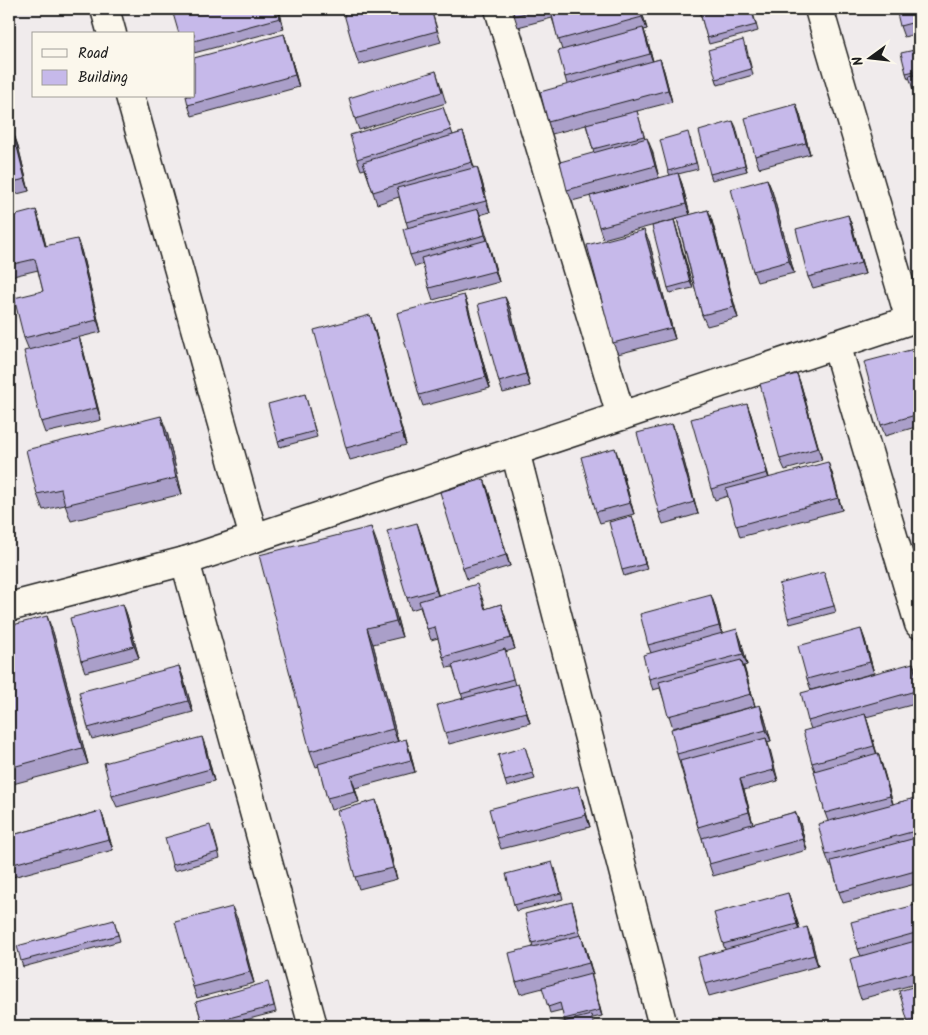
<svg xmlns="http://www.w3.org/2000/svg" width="928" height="1035" font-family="Kalam,sans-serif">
<rect width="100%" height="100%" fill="#f0ebec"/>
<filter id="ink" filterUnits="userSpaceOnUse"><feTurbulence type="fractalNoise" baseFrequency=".02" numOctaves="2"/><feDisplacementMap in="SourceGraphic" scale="10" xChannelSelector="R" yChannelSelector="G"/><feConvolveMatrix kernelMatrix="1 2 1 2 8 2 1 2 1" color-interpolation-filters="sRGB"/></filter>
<g filter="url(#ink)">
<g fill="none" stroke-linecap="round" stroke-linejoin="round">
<g stroke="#1c1c1c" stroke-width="31">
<g id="street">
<polyline points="105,9 112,34"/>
<polyline points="499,9 621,416"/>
<polyline points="819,9 910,320"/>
<polyline points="130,96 254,538"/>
<polyline points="836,344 919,624"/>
<polyline points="515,451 663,1026"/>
<polyline points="185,561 313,1026"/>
<polyline points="9,607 185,561 919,317"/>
</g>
</g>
<use href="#street" stroke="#fbf7ec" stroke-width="28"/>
</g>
<g fill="#aa9fc9" stroke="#1c1c1c">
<polygon points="279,9 284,29 194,53 194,34"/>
<polygon points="344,9 431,9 441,42 359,65 355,53"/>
<polygon points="512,9 641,9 647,29 644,30 647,39 653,61 660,59 664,71 672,102 637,111 645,139 652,150 659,178 572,201 567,190 594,153 586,125 552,134 548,122 567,84 565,77 562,50 552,18 518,27"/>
<polygon points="699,9 752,9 758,31 709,44"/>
<polygon points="919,9 919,33 904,37 900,26"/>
<polygon points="284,34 288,46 299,87 192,116 188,105"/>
<polygon points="746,46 753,75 718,85 716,79"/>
<polygon points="919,49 919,109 910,78 908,79 906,73"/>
<polygon points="436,71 446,103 359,130 355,119"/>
<polygon points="796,104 800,115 810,154 759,168 755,156"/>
<polygon points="443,107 453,135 463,132 474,167 481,178 490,212 480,215 499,282 433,300 429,288 423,264 415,267 410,255 408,228 399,197 377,204 365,169 361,170 357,159"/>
<polygon points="733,121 747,171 712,180 710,174"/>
<polygon points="14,135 18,146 29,191 9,196 9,136"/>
<polygon points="690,138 698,169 678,174 682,184 690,215 708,210 712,221 738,318 707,326 702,315 677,219 603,239 599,227 670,175 668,171"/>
<polygon points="767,179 772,191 794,273 757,282 753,271"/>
<polygon points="848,215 852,226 865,274 813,288 808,277"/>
<polygon points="9,217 40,222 46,246 81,250 101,332 60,342 83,349 101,420 45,433 41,422 29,350 24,338 43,291 38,270 9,277"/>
<polygon points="674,220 693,288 670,293 668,288"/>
<polygon points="649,241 675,339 618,354 613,343"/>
<polygon points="464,295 468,306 490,388 423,406 419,395"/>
<polygon points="505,297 510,308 530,386 503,393 499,382"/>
<polygon points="374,327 406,445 350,460 346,448"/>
<polygon points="914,349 919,364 919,426 885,436 881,425"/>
<polygon points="797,374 801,385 822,460 785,470 780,459"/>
<polygon points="305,394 317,437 280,447 278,441"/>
<polygon points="747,404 751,415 769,478 832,473 842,510 740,537 728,496 715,500 711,489"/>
<polygon points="672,424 677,435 698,514 663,524 659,513"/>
<polygon points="167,432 182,494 71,521 65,505 43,510 37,494"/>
<polygon points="619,459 634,514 600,523 596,512"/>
<polygon points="484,479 488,490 510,566 467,579 463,568"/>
<polygon points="634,522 647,569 624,576 622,570"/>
<polygon points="421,534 438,595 481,595 486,609 501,604 515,649 505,652 515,685 522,696 530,723 449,744 445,733 463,699 453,667 447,668 443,657 438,638 431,640 420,607 411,610 407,598"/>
<polygon points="377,543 402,637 373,644 398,741 410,751 415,772 355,788 359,802 331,810 327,798 319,766 316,767 310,751"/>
<polygon points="824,572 836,612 790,624 788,618"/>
<polygon points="711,595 715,606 722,633 741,640 747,665 744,666 755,706 673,728 660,688 653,690 649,679 651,653 648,645"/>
<polygon points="123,604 127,615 139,658 85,672 81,661"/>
<polygon points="9,626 53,632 88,764 9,785"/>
<polygon points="861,629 865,640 874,673 811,690 807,679"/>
<polygon points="913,663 919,684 919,703 866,717 877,754 882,765 893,804 919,797 919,883 843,903 839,892 832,866 830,866 826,855 828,821 825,813 815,771 812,763 811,729 808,721"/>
<polygon points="179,666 183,677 193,712 92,739 88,728"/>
<polygon points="760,705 764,716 771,741 767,742 778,781 744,790 753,824 795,812 800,823 807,850 713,876 709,864 702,838 698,827 677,754"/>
<polygon points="525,747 535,779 507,787 505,781"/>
<polygon points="206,748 214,781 117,807 112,796"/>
<polygon points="582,798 590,827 501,849 497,838"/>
<polygon points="101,811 105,823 113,850 9,878 9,836"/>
<polygon points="380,812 397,879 359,889 355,877"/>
<polygon points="213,831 220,858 174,871 172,865"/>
<polygon points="555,868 563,899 516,911 514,905"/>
<polygon points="788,893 800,929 811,938 818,966 709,996 705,984 725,949 723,944"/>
<polygon points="572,902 580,935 581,935 585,946 593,975 591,975 602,1016 593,1018 565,1022 562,1010 550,1013 543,988 520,994 516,982 533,947 532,943"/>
<polygon points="919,904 919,983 861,999 857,988 861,956 858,949"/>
<polygon points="237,918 254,983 197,998 193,987"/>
<polygon points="114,920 120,941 23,967 21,961"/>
<polygon points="919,985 919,1026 910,1026 908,1022"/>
<polygon points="270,988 276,1012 222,1026 203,1026 196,1002"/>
</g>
<g fill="#8b82a4" stroke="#1c1c1c">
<polygon points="278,9 279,9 284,29 280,18"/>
<polygon points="640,9 641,9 647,29 642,17"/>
<polygon points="643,28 647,39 654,65 650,54"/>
<polygon points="284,34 288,46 299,87 295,75"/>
<polygon points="660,59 664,71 672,102 668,90"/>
<polygon points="796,104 800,115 810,154 806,143"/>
<polygon points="733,121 736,127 747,171 745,165"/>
<polygon points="463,132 467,143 476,174 472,162"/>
<polygon points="14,135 18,146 29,191 25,179"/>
<polygon points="647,138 652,150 659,178 655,166"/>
<polygon points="477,167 481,178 490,212 486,201"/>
<polygon points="678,173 682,184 690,215 686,204"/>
<polygon points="767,179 772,191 794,273 789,261"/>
<polygon points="478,209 482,220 490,247 485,235"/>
<polygon points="36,210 40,222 49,258 45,246"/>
<polygon points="708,210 712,221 738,318 734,307"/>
<polygon points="848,215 852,226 865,274 861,263"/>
<polygon points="674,220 676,226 693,288 690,282"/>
<polygon points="644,230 649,241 675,339 671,328"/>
<polygon points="77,239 81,250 101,332 97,320"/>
<polygon points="487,240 491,252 499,282 495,271"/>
<polygon points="464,295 468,306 490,388 486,377"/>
<polygon points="505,297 510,308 530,386 526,374"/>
<polygon points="370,315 374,327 406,445 402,433"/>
<polygon points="79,337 83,349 101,420 97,408"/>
<polygon points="797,374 801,385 822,460 818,448"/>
<polygon points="747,404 751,415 771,484 767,473"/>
<polygon points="161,416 167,432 182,494 176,478"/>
<polygon points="672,424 677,435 698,514 694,502"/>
<polygon points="615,448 619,459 634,514 630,503"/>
<polygon points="828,462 832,473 842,510 838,498"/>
<polygon points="484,479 488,490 510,566 506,555"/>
<polygon points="632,516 634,522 647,569 645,564"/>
<polygon points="417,523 421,534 440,601 436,590"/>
<polygon points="371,527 377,543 402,637 396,621"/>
<polygon points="711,595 715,606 723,637 719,626"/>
<polygon points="123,604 127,615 139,658 134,646"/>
<polygon points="501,604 505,616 515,649 511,638"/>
<polygon points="47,616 53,632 88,764 82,748"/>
<polygon points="367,628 373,644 399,745 393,729"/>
<polygon points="737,629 741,640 747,665 743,654"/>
<polygon points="861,629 865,640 874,673 870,662"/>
<polygon points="741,660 745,671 755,706 751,694"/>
<polygon points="913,663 919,684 919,688"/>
<polygon points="179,666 183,677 193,712 188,701"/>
<polygon points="518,684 522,696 530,723 526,712"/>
<polygon points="760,705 764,716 771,741 766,730"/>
<polygon points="865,714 869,726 878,758 874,746"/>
<polygon points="202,737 206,748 214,781 210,769"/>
<polygon points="766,738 770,749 778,781 774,770"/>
<polygon points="406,739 410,751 415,772 411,760"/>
<polygon points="878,753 882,765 894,807 890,796"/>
<polygon points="351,776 355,788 359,802 355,791"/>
<polygon points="740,779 744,790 753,824 749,812"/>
<polygon points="578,786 582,798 590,827 586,815"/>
<polygon points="376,800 380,812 397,879 393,868"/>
<polygon points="101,811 105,823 113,850 109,839"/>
<polygon points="795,812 800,823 807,850 803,839"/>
<polygon points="788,893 792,904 801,935 797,924"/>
<polygon points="572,902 574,908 581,937 579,931"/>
<polygon points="232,907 237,918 254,983 250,972"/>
<polygon points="807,927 811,938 818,966 814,955"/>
<polygon points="581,935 585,946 593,975 589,963"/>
<polygon points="591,974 593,980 602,1016 600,1010"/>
</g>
<g fill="#c6b9ea" stroke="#1c1c1c">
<polygon points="177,9 278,9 280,18 194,41 194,34 179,34 172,10"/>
<polygon points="364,9 431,9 437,31 355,53 344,14"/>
<polygon points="512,9 541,9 514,16"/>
<polygon points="558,9 640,9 642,17 558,40 551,11"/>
<polygon points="699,9 751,9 756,25 707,38"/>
<polygon points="896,9 919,9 919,21 900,26"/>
<polygon points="643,28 650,54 565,77 558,51"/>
<polygon points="284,34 295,75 188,105 186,96 194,96 194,58"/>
<polygon points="743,40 751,69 716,79 708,50"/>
<polygon points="919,49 919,70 906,73 901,53"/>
<polygon points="660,59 668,90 548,122 540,92"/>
<polygon points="436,71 442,92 355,119 349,98"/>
<polygon points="919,74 919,99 916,100 909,76"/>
<polygon points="796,104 806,143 755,156 745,118"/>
<polygon points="443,107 451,130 357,159 350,135"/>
<polygon points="637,111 644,136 593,149 586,124"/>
<polygon points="733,121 745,165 710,174 699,131"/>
<polygon points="463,132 472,162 373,192 363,162"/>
<polygon points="688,132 696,163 668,171 660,140"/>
<polygon points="14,135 25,179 9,183 9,136"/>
<polygon points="647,138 655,166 567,190 560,162"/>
<polygon points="477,167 486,201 406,222 397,188"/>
<polygon points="678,173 686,204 599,227 590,196"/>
<polygon points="767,179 789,261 753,271 731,189"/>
<polygon points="478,209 485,235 410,255 403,229"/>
<polygon points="36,210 45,246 77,239 97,320 24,338 14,298 43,291 35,259 9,265 9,217"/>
<polygon points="708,210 734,307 702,315 677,218"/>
<polygon points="848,215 861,263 808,277 796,229"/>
<polygon points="674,220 690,282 668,288 652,226"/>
<polygon points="644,230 671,328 613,343 587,245"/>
<polygon points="487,240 495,271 429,288 421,258"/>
<polygon points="464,295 486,377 419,395 397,313"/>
<polygon points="505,297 526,374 499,382 478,304"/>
<polygon points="370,315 402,433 346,448 314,330"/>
<polygon points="79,337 97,408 41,422 24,351"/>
<polygon points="914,349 919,368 919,414 881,425 864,362"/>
<polygon points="797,374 818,448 780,459 760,384"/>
<polygon points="305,394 315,431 278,441 268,404"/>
<polygon points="747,404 767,473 711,489 691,419"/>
<polygon points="161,416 176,478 65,505 61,489 37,494 26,450"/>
<polygon points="672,424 694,502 659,513 637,433"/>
<polygon points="615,448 630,503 596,512 581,457"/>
<polygon points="828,462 838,498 736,526 726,489"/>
<polygon points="484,479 506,555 463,568 440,492"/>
<polygon points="919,507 919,517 917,508"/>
<polygon points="632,516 645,564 622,570 609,522"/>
<polygon points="417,523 436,590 407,598 387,531"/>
<polygon points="371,527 396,621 367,628 393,729 310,751 259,555"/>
<polygon points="824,572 834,606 788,618 779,584"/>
<polygon points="477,584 485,609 501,604 511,638 443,657 435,627 427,629 419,601"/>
<polygon points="711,595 719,626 648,645 640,614"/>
<polygon points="123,604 134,646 81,661 70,618"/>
<polygon points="47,616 82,748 9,768 9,626"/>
<polygon points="737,629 743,654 649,679 643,655"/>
<polygon points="861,629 870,662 807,679 798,646"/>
<polygon points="505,649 513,679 461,694 452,665"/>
<polygon points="741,660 751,694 668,716 659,682"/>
<polygon points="913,663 919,690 808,721 801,693"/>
<polygon points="179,666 188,701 88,728 79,692"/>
<polygon points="518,684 526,712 445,733 437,705"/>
<polygon points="760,705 766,730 677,754 671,729"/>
<polygon points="865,714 874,746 812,763 803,731"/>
<polygon points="202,737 210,769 112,796 104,763"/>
<polygon points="766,738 774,770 740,779 749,812 698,827 680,761"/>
<polygon points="406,739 411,760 351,776 355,791 327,798 318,764"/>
<polygon points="525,747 533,773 505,781 498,755"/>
<polygon points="878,753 890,796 825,813 814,771"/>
<polygon points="578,786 586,815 497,838 489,809"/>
<polygon points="919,797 919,830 826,855 818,824"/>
<polygon points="376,800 393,868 355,877 337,811"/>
<polygon points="101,811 109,839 9,865 9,836"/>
<polygon points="795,812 803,839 709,864 702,838"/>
<polygon points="210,825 218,852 172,865 165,838"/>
<polygon points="919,837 919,870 839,892 831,861"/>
<polygon points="552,862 561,893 514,905 506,874"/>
<polygon points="788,893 797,924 723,944 714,913"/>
<polygon points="572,902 579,931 532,943 525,914"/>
<polygon points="919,904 919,932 858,949 851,922"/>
<polygon points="232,907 250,972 193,987 175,922"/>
<polygon points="114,920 118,935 21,961 17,946"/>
<polygon points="807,927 814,955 705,984 698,957"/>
<polygon points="581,935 589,963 516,982 509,953"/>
<polygon points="919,940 919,971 857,988 850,959"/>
<polygon points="591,974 600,1010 564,1019 560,1003 548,1007 542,987"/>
<polygon points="268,982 274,1006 203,1025 196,1002"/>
<polygon points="919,985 919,1019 908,1022 899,991"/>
<polygon points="591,1015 594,1026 547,1026"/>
</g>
</g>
<rect width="928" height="1035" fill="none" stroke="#fbf7ec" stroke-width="30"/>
<rect x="15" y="15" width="898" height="1005" fill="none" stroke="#1c1c1c" stroke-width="2" filter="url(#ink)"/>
<rect x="32" y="32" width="162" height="65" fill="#fbf7ec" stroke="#a29f99"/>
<rect x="42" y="49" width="25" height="8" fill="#fbf7ec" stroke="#a29f99"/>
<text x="78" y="58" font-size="15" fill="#1c1c1c">Road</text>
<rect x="42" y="70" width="25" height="15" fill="#c6b9ea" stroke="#a29f99"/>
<text x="78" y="82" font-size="15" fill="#1c1c1c">Building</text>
<g transform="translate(870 58) rotate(255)" stroke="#fbf7ec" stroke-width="4" paint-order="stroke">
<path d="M0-4L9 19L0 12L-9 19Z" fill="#1c1c1c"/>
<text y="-8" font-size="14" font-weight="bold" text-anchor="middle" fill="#1c1c1c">N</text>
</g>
</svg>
